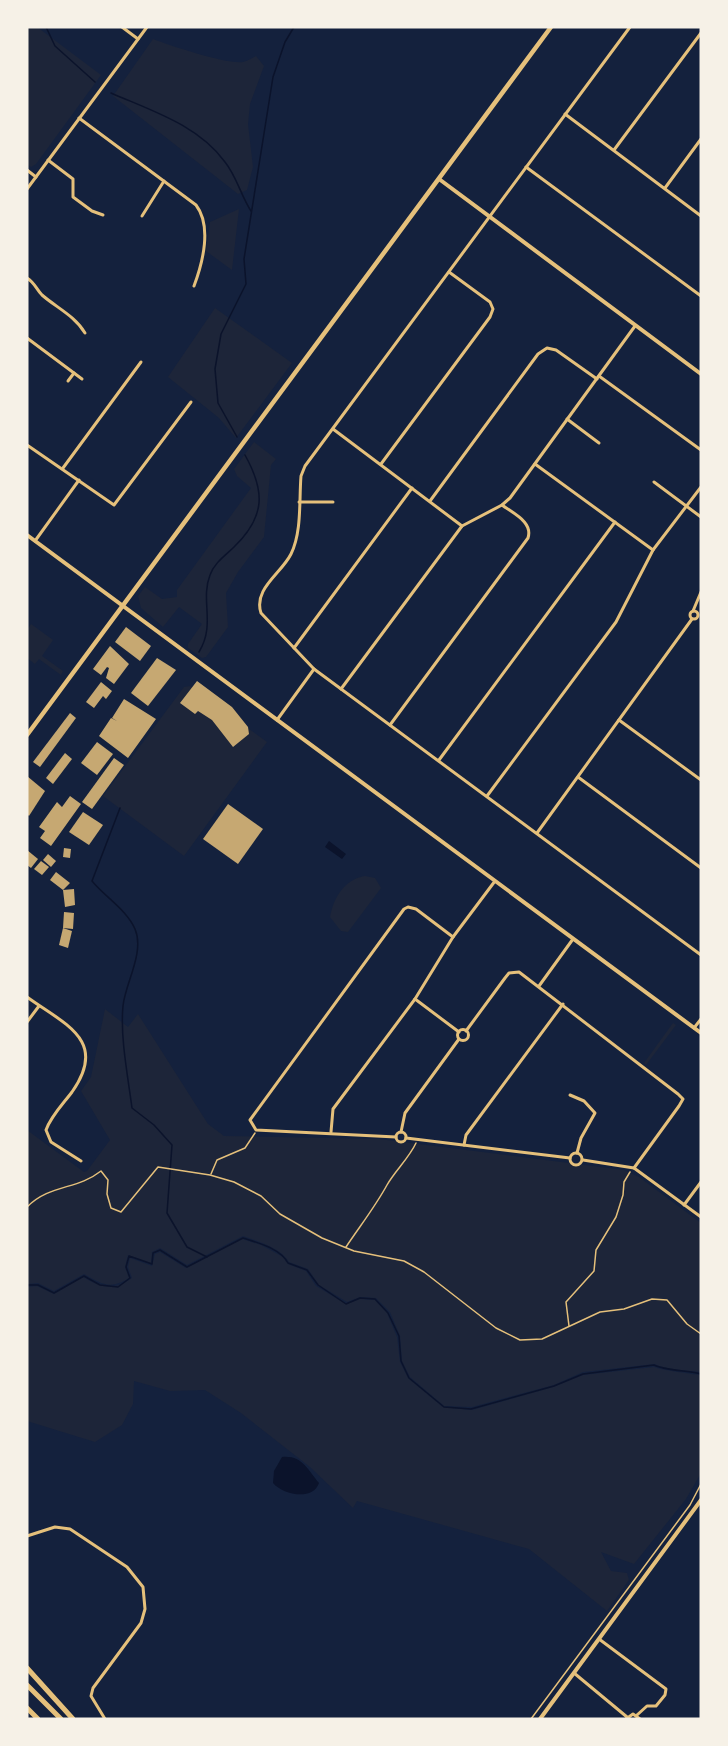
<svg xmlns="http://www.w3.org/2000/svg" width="728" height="1746" font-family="Poppins,sans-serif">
<rect width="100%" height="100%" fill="#14213d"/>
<g fill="#1d2539">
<polygon points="27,27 37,27 101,75 36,164 31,167 27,164"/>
<path d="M153 39C168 45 229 65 243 62 247 61 252 58 256 56L264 66 250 104 248 124 253 167 247 190 238 194 113 96Z"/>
<polygon points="239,209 232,270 206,251 210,222"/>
<polygon points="215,308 292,363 236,438 219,418 168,377"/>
<polygon points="254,442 276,459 271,465 264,537 238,572 226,593 228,627 206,657 202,658 188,648 188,644 202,624 179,607 163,627 141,608 138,596 145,587 162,599 177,597 177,590 251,488 237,476 234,469"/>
<polygon points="31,624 53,640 42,656 63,671 61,675 39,659 35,664 27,658 27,630"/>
<polygon points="190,686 267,742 184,856 103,796 184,687"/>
<path d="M365 876 375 878 381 888 348 932 341 931 330 917C333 898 345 879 365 876Z"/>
<path d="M105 1009 128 1027 138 1014 208 1124 224 1136 379 1139 624 1170 639 1177 701 1223V1372C690 1371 662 1369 655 1364L583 1372 554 1385 472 1407 444 1406 410 1377 402 1361 400 1336 390 1312 376 1298 360 1297 347 1302 319 1285 308 1269 289 1262C280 1247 259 1242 243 1236L187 1265 160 1248 152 1252 151 1263 128 1255 125 1267 129 1278C110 1290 102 1284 84 1274L54 1291 38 1283 27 1284V1130L84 1172 87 1171 110 1140 81 1091 91 1077Z"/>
<polygon points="673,1023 676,1025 646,1065 644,1063"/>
<path d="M242 1239 261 1245 283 1257 288 1264 306 1271 316 1286 346 1304 360 1299 375 1300 387 1313 397 1337 400 1362 408 1378 443 1407 472 1410 553 1387 583 1375 654 1367C661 1370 691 1374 701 1375V1473L686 1499 634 1564 601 1552 611 1571 627 1573 629 1580 607 1611 529 1549 357 1501 353 1508 310 1467 241 1413 205 1390 170 1391 134 1381 133 1404 122 1425 95 1442 27 1421V1287L37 1286 54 1294 83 1277C102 1288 114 1291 132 1278L128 1267 130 1258 152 1266 155 1254 160 1252 186 1268Z"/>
</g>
<g fill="#0b132b">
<polygon points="329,841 346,854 342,859 325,847"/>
<path d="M282 1457C302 1455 308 1470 319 1483 313 1501 283 1495 273 1483L274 1471Z"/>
</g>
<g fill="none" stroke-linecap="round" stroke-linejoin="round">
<g stroke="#0b132b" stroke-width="1.5">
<polyline points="46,27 55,46 95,82"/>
<path d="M111 93C152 111 198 125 225 162 237 177 241 196 251 211"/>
<polyline points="237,437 218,403 215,369 221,334 246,284 244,259 273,77 285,42 294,27"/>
<path d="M199 652C216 624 200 601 210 575 214 563 226 555 234 547 266 516 265 491 245 455"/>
<path d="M120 808 92 881C105 897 127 910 135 929 145 952 125 984 123 1006 120 1037 128 1077 132 1108L154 1125 172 1145 167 1213 187 1247 207 1257"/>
<path d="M27 1285H38L54 1293 84 1276 100 1285 118 1287 130 1278 126 1267 129 1256 152 1264 153 1253 160 1250 187 1267 243 1238C258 1243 280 1248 288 1263L307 1270 318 1285 346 1304 360 1298 375 1299 388 1313 399 1336 401 1361 409 1378 444 1407 471 1409 554 1386 583 1374 654 1365C663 1370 689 1371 701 1374"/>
</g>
</g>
<g fill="#c6a872">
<polygon points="126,627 151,646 140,661 115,642"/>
<polygon points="110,646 129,664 114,684 106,678 109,668 107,667 101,675 93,669"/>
<polygon points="157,658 176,670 148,706 131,693"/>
<polygon points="197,681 232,707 248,727 249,734 233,747 212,720 198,711 195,714 180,703"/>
<polygon points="101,682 112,691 106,699 103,696 94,708 86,702"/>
<polygon points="124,699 156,719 128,758 99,736 111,718 117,721 112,718"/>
<polygon points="70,713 76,718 40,767 33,762"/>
<polygon points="97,742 113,754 97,775 81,763"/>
<polygon points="65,753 72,759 53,784 46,778"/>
<polygon points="114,758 124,765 92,809 82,802"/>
<polygon points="27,776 45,791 29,816 27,814"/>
<polygon points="70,796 81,804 51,846 40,838 45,831 39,827 57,802 62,807"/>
<polygon points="228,804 263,829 238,864 203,839"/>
<polygon points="83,812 103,825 89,845 69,832"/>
<polygon points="64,848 71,849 70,858 63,857"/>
<polygon points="27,850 38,859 31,868 27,865"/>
<polygon points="48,854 56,861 51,867 43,860"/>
<polygon points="41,861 49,867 42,875 34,869"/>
<polygon points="56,872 70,883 63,890 74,889 75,905 65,907 63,890 50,880"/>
<polygon points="64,912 74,913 73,929 63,928"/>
<polygon points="63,928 72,931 68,948 59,945"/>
</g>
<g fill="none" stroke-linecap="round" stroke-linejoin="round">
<g stroke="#e5c07b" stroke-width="1.5">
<polyline points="211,1174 217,1160 245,1148 255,1133"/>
<path d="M27 1207C50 1184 77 1190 101 1171L108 1180 107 1194 111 1208 121 1212 158 1167 210 1175 234 1182 261 1196 280 1214 322 1238 354 1251 404 1261 424 1272 496 1328 520 1340 542 1339 600 1312 624 1309 652 1299 667 1300 687 1324 701 1334"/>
<path d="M346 1247C360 1226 375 1207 387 1185 395 1171 409 1158 416 1143"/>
<polyline points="569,1326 566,1302 594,1271 596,1250 616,1217 623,1195 624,1182 630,1172"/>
<polyline points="531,1719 690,1505 701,1484"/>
</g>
<g stroke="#e5c07b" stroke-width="3">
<polyline points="122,27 138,39"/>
<path d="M630 27 305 466 301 476C299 500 302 532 291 554 281 574 253 589 261 613L314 669 701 955"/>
<polyline points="565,114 701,216"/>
<path d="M79 118 196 205C212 226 203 262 194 286"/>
<polyline points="614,150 701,33"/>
<polyline points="48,160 73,179 73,197 92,211 103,215"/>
<polyline points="526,167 701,296"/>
<polyline points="27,170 36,177"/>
<polyline points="665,188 701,139"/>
<polyline points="27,189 147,27"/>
<polyline points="142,216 164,181"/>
<path d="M27 278C35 283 36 289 42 295 57 308 75 316 85 333"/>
<polyline points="27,338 82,379"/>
<polyline points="599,376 701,450"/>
<polyline points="68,381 74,373"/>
<polyline points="567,419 599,443"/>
<polyline points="333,429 462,526"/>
<polyline points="27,445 114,505 191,402"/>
<polyline points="381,464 490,317 493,309 490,302 449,272"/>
<polyline points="535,464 653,550"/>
<polyline points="63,468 141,362"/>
<polyline points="654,482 701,517"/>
<polyline points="430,501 538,354 547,348 556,350 597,379"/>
<polyline points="299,502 333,502"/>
<polyline points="35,541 79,480"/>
<circle cx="694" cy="615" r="4"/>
<polyline points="693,611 701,592"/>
<polyline points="294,648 412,488"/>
<polyline points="341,689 462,526 502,505 510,498 635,326"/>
<polyline points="277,720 314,669"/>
<polyline points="619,720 701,780"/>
<path d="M390 725 528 538C533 522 514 514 502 505"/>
<polyline points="439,760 615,522"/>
<polyline points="578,777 701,868"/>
<polyline points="487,796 616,622 653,550 701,487"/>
<polyline points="537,833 692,619"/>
<polyline points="539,986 573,939"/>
<path d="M27 997C64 1024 109 1040 72 1092 63 1104 51 1116 46 1130L51 1142 81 1161"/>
<polyline points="415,999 459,1032"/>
<polyline points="27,1022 39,1006"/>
<polyline points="694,1028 701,1019"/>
<circle cx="463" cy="1035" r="5.5"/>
<polyline points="466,1031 505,978 509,973 519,972 678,1094 683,1099 679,1106 634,1168"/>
<polyline points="570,1095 584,1101 595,1113 581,1138 577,1153"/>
<polyline points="331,1132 333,1109 415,999 453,937 495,881"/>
<polyline points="401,1132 405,1113 459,1039"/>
<circle cx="401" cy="1137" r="5"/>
<polyline points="396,1137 256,1130 250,1120 404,909 408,907 416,909 453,937"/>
<polyline points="406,1138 570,1158"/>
<polyline points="464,1145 466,1135 563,1004"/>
<circle cx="576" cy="1159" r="6"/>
<polyline points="583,1160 634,1168 701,1217"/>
<polyline points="684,1205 701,1182"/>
<polyline points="27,1536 55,1527 70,1529 127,1567 143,1587 145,1609 141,1623 93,1688 91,1696 105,1719"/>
<polyline points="599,1639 666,1689 665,1695 656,1706 647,1706 637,1715"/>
<polyline points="574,1673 627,1717"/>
<polyline points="626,1719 633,1714 640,1719"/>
</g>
<g stroke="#e5c07b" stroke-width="4">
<polyline points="439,179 701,374"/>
<polyline points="27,535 701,1033"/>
<polyline points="540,1719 701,1500"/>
</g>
<polyline stroke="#e5c07b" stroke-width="4.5" points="27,735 551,27"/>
<g stroke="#e5c07b" stroke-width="5">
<polyline points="27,1668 73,1719"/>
<polyline points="27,1685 61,1719"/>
<polyline points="27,1708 38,1719"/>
</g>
</g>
<rect width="728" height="1746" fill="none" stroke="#f6f1e7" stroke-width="57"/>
</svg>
